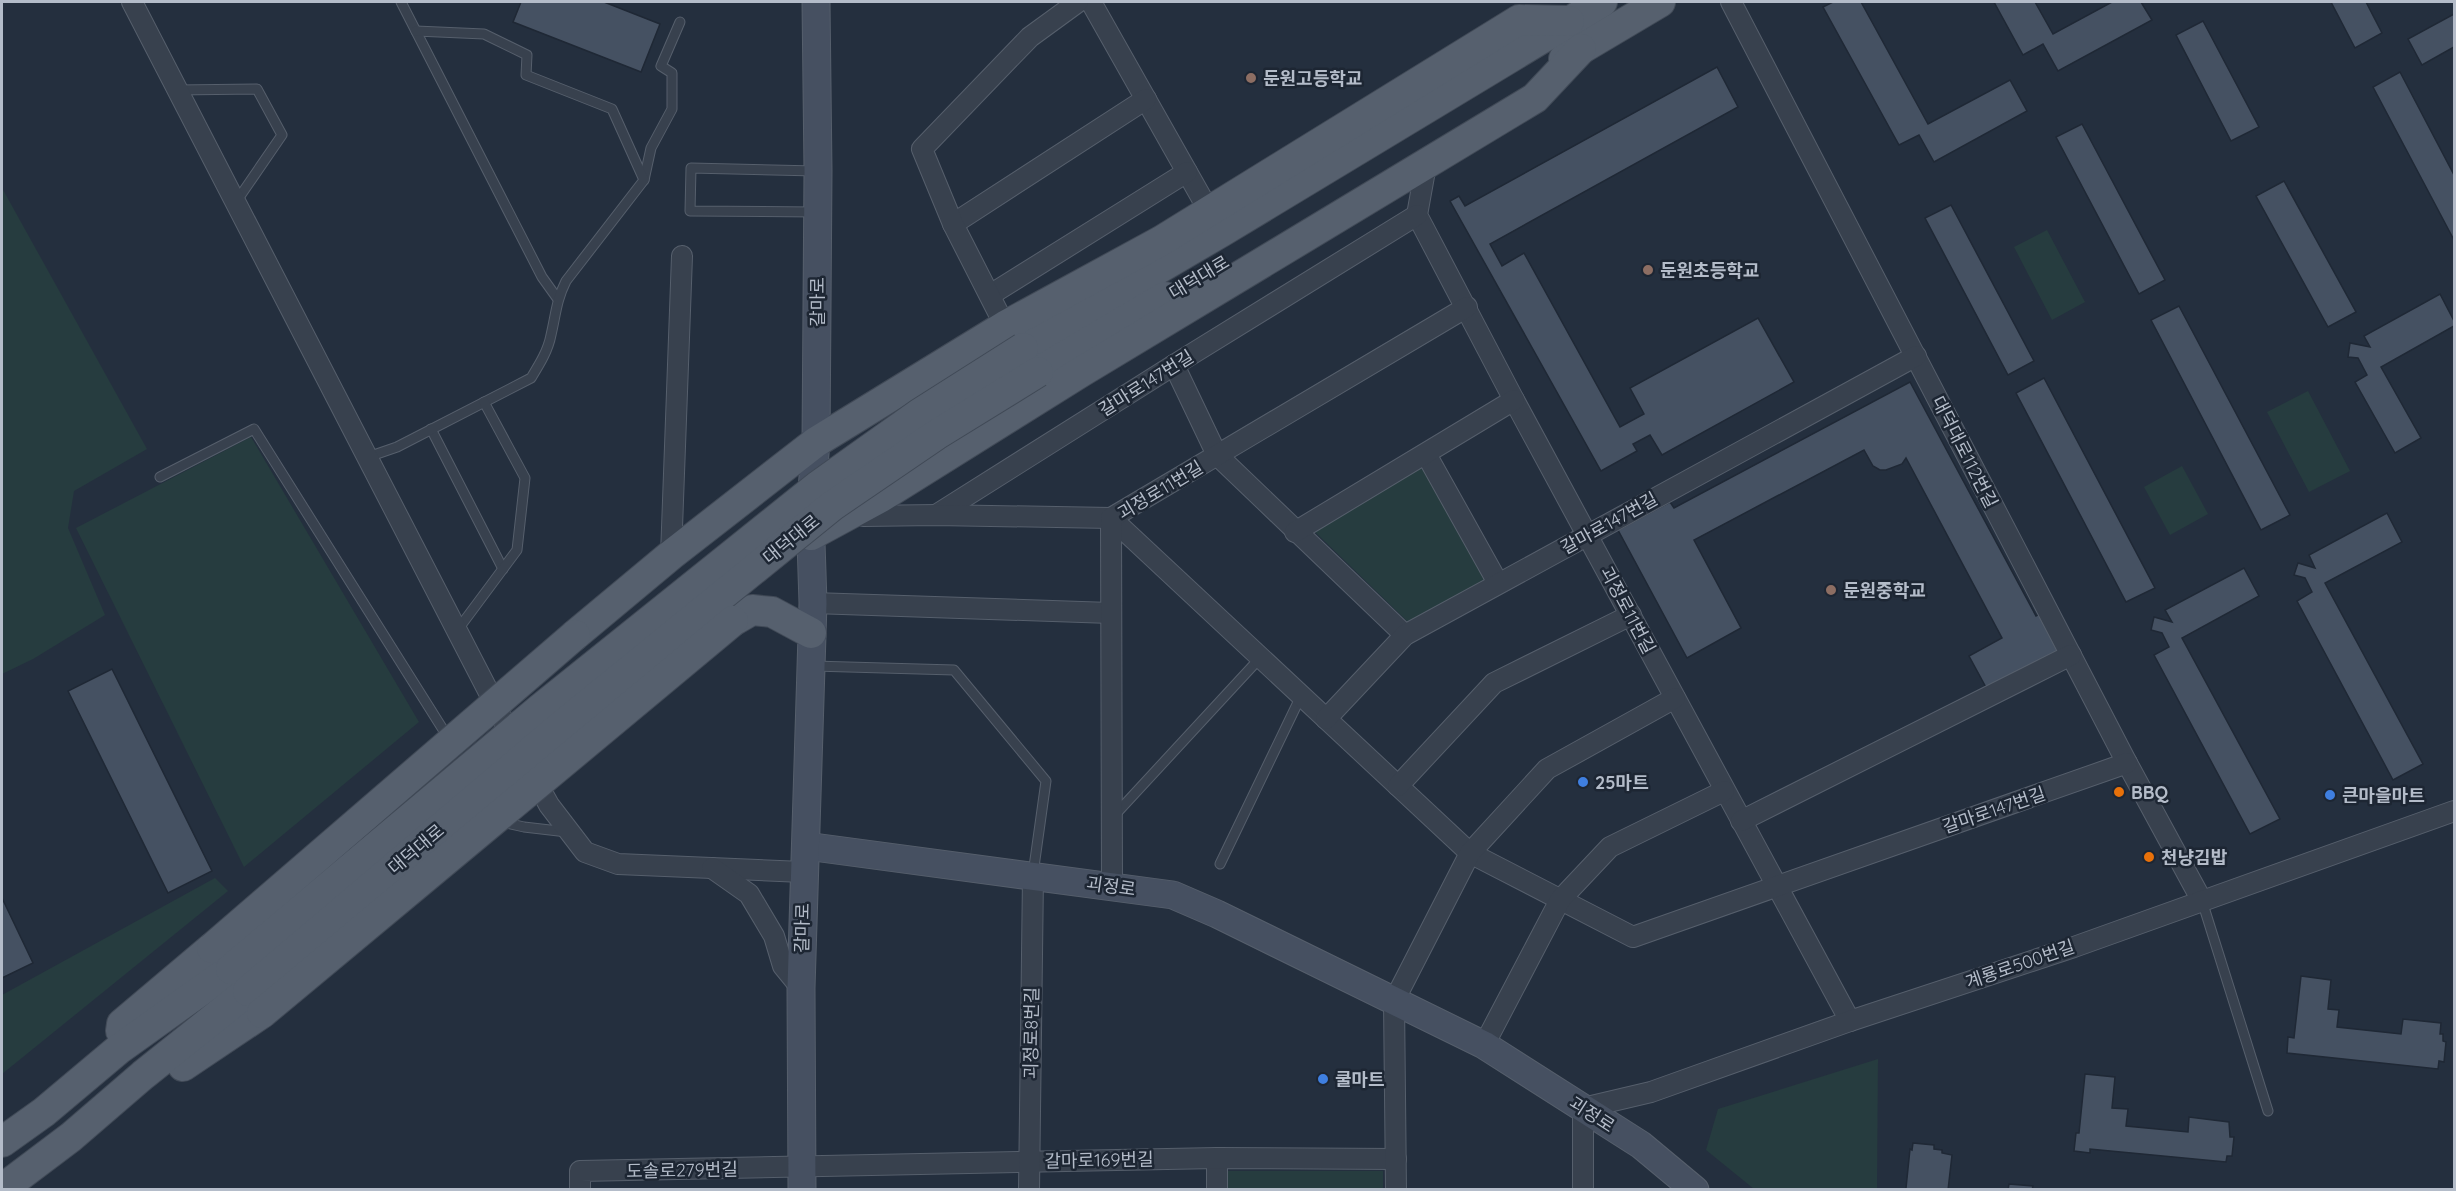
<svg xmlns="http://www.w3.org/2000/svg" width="2456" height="1191" font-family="Quicksand,'Noto Sans KR',sans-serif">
<rect width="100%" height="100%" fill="#242f3e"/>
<g fill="#263c3f">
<polygon points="2,188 147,449 74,491 68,528 105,615 33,659 2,674"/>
<polygon points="2047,230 2085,302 2052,320 2014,247"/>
<polygon points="2308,391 2350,471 2309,492 2267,412"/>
<polygon points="251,437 419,722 244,867 76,528"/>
<polygon points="1421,466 1487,579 1410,624 1312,529"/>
<polygon points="2182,466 2208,514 2170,535 2144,487"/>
<polygon points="215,878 228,891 2,1074 2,995"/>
<polygon points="1878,1059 1877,1189 1754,1189 1706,1150 1718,1109"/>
<rect x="1227" y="1171" width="156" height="18"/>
</g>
<g fill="#455162" stroke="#1f2835" stroke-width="1.5">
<polygon points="521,2 604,2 660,24 641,72 513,22"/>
<polygon points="1833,2 1861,2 1928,124 2010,80 2027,111 1934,162 1919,135 1899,145 1823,7"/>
<polygon points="1994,2 2035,2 2053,34 2112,2 2141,2 2152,20 2058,71 2043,44 2023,55"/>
<polygon points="2331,2 2366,2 2382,33 2355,48"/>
<polygon points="2454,14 2454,47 2422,65 2408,39"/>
<polygon points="2203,21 2259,127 2231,141 2176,35"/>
<polygon points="1717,67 1738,107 1490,244 1502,266 1524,253 1620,427 1644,414 1630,388 1758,318 1794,382 1662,455 1650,435 1633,444 1637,451 1601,471 1450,201 1459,196 1465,206"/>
<polygon points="2400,72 2454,175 2454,240 2373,87"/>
<polygon points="2082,124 2165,280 2139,294 2056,137"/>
<polygon points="2284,181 2356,312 2328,327 2256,196"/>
<polygon points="1951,205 2034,361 2008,375 1925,218"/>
<polygon points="2440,294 2454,321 2454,326 2381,367 2421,438 2395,453 2355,382 2367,375 2358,358 2348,357 2350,343 2370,347 2364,336"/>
<polygon points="2179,306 2290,515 2261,530 2151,320"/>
<polygon points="2044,378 2155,588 2126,602 2016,393"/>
<polygon points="1910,382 2036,616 2045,611 2065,650 1988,691 1969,656 2002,638 1906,458 1902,464 1886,470 1880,470 1873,466 1864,450 1694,540 1741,628 1687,658 1618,530 1670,502 1674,508"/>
<polygon points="2387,513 2402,542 2325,583 2423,764 2393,780 2297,601 2312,592 2305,578 2294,575 2298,563 2315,568 2309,555"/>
<polygon points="2244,568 2259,596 2182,638 2280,819 2250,834 2154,655 2169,647 2162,633 2151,630 2154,617 2172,622 2165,610"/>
<polygon points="112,669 212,871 168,893 68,691"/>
<polygon points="2,898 33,963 2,978"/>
<polygon points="2301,976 2331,980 2328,1009 2339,1010 2337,1027 2401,1034 2403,1019 2441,1023 2440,1034 2443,1034 2443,1041 2446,1042 2444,1062 2439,1061 2438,1069 2287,1053 2288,1037 2294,1038"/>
<polygon points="2085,1074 2115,1077 2112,1108 2128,1109 2126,1126 2188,1132 2189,1117 2229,1122 2230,1137 2234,1137 2232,1156 2227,1156 2226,1162 2090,1149 2090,1153 2074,1151 2076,1133 2079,1133"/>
<polygon points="1913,1143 1934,1145 1934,1149 1942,1150 1942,1153 1952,1155 1948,1190 1903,1190 1906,1188 1910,1149 1912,1150"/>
<polygon points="2009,1184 2033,1186 2032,1190 2008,1190"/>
</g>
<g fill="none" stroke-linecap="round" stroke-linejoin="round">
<g stroke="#565f6c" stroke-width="11">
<g id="lane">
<polyline points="401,2 542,277 557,298"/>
<polyline points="177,90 257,89 282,135 236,202"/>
<polyline points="816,171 691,168 690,211 816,212"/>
<polyline points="644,180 651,148 672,109 672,73 661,66 680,22"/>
<polyline points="431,429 503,569"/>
<path d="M368 457 397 447 531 378C539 365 548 351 551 335 556 314 556 301 566 281L644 180 612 109 526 75 527 55 484 34 416 31"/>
<polyline points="160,477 254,429 449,739"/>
<polyline points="456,632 517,550 525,478 484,402"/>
<polyline points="813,666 954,670 1046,781 1033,874"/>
<polyline points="1113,817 1260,658"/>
<polyline points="502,822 524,827 567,832"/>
<polyline points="1220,864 1301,696"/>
<polyline points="2202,901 2268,1111"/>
</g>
</g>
<g stroke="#565f6c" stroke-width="22">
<g id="street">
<polyline points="132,2 515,743"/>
<polyline points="1091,2 1209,211"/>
<polyline points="1731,2 2127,763 2202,901"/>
<polyline points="1426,165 1417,215 1514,400 1850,1021"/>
<polyline points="953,224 1146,99"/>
<polyline points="990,295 1187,172"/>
<polyline points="1005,326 953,224 922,149 1030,37 1078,2"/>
<polyline points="1174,365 1217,455 1405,635"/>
<polyline points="1426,454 1498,583"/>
<polyline points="936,515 1174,365 1417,215"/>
<polyline points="863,516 936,515 1111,518 1470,853 1633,937 2127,763"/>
<polyline points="1295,532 1514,400"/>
<polyline points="671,555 682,256"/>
<polyline points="813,603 1111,613"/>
<polyline points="1326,719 1405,635 1916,356"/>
<polyline points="532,774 549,805 585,852 618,864 803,872"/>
<polyline points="1398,786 1494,683 1631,615"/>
<polyline points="1741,821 2071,655"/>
<polyline points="712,868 749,894 774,936 783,966 801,988"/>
<polyline points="1112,886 1111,518 1467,307"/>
<polyline points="1484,1045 1560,900 1610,847 1724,791"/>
<polyline points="1217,1158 1217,1190"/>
<polyline points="580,1190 580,1171 1217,1158 1396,1159"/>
<polyline points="1029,1190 1033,876"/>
<polyline points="1396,1190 1394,1001 1470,853 1547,769 1675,698"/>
<polyline points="1583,1190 1583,1108 1651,1092 1850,1021 2074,947 2454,811"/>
</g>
</g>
<g stroke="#565f6c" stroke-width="29">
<g id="secondary">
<polyline points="806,846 1173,895 1217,914 1484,1045 1641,1145 1695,1190"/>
<polyline points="802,1190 801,988 813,603 810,512 816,442 818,171 816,2"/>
</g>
</g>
<g stroke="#414a57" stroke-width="32">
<g id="primary">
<polyline points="1564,59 1660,2"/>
<polyline points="1023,348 1221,232 1602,2"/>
<polyline points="1038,372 1165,297"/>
<polyline points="811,535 881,497 1081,372 1535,98 1581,49"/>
<polyline points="733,621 752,610 772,612 811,633"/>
<polyline points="575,635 671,555 816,442 1005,326 1161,241 1519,20 1569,21"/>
<polyline points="121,1031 122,1024 212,948"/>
<polyline points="183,1066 262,1013"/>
<polyline points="2,1142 44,1112 119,1049 231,969"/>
<polyline points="2,1189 71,1137 143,1075 248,991"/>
</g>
</g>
<use href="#lane" stroke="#38414e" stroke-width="9"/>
<use href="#street" stroke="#38414e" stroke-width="20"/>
<use href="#secondary" stroke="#465061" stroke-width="27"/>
<use href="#primary" stroke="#56606e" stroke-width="30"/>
<g stroke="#414a57" stroke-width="32" stroke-linecap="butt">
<g id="primary-bridge">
<polyline points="212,948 575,635"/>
<polyline points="231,969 540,709 818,486 919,414 1023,348"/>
<polyline points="248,991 560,727 832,506 936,435 1038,372"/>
<polyline points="262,1013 733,621"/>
</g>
</g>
<use href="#primary-bridge" stroke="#56606e" stroke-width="30"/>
</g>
<g fill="#8d6e63" stroke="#1d2633" stroke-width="2">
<circle cx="1251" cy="78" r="6"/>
<circle cx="1648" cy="270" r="6"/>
<circle cx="1831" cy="590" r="6"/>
</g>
<g fill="#3f7fe0" stroke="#1d2633" stroke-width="2">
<circle cx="1583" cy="782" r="6"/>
<circle cx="2330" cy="795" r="6"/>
<circle cx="1323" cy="1079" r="6"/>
</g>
<g fill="#e8710a" stroke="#1d2633" stroke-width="2">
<circle cx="2119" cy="792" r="6"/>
<circle cx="2149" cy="857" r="6"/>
</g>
<g text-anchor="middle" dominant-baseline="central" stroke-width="5" stroke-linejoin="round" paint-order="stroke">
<g font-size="18" font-weight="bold" fill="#b4bcc9" stroke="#1d2633" text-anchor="start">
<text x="1263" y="78">둔원고등학교</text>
<text x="1660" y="270">둔원초등학교</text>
<text x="1843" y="590">둔원중학교</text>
<text x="1595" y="782">25마트</text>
<text x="2131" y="792">BBQ</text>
<text x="2342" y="795">큰마을마트</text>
<text x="2161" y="857">천냥김밥</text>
<text x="1335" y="1079">쿨마트</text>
</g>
<g font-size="18" fill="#b4bcc9" stroke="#1d2633">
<text transform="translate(1199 277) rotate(-31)">대덕대로</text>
<text transform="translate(817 302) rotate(-90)">갈마로</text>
<text transform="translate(1146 383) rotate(-32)">갈마로147번길</text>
<text transform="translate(1965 452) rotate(63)">대덕대로112번길</text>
<text transform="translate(1160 490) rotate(-31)">괴정로11번길</text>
<text transform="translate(1609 523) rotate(-29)">갈마로147번길</text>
<text transform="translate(791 539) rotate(-39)">대덕대로</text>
<text transform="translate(1628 610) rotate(62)">괴정로11번길</text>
<text transform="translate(1994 810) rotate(-19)">갈마로147번길</text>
<text transform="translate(416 849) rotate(-40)">대덕대로</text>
<text transform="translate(1111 886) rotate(8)">괴정로</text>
<text transform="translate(802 928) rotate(-89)">갈마로</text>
<text transform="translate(2020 964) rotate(-19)">계룡로500번길</text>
<text transform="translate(1031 1033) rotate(-89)">괴정로8번길</text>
<text transform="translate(1592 1114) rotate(33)">괴정로</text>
<text transform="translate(1099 1160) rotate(-1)">갈마로169번길</text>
<text transform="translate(682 1170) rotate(-1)">도솔로279번길</text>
</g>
</g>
<rect width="2456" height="1191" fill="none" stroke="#b4bcc9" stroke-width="6"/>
</svg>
